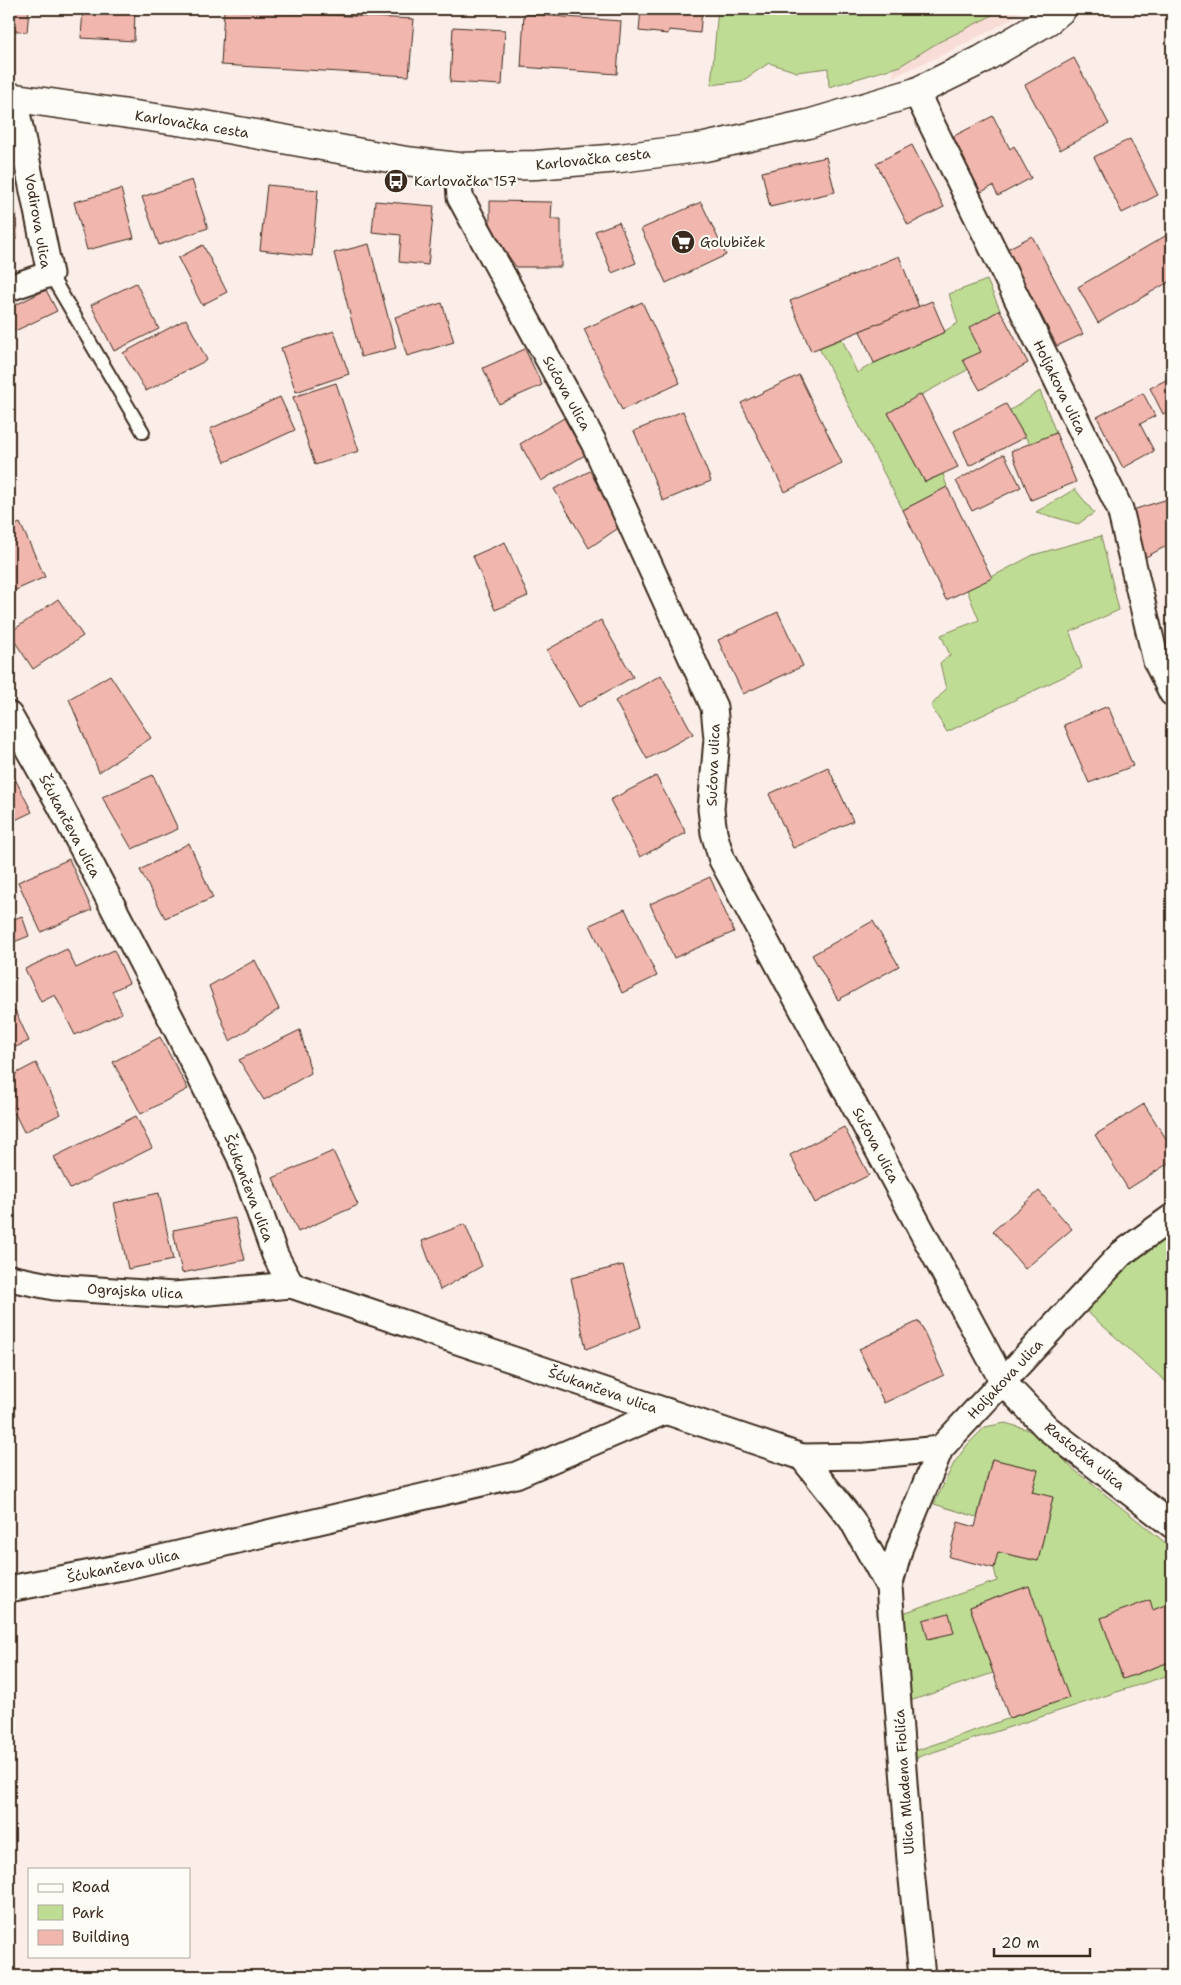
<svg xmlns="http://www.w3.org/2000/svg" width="1181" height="1985" font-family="'Shantell Sans',sans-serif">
<rect width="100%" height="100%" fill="#fbeee8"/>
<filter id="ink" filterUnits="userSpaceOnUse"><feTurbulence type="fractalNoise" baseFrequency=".02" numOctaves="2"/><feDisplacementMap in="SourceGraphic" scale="10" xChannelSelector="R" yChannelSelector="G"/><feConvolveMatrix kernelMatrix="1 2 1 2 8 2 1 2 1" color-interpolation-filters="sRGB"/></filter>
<g filter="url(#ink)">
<polygon fill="#f8ddd7" points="897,9 1025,9 1001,25 949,52 893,77"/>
<g fill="#bfdc94" stroke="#7d8359">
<polygon points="718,9 1001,9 989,17 937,43 900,66 829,87 828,68 797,72 769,63 742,81 711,85"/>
<path d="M987 280 1000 310 970 328 981 352 964 360 969 369 888 413 925 482 943 474 947 487 903 510 819 348 842 339 857 373C889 353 927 344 958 323L949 294Z"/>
<polygon points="1040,391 1056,433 1030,444 1009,411"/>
<polygon points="1075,489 1094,513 1078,524 1036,512"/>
<polygon points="1101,536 1119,610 1070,632 1082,668 947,732 931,706 946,689 940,663 950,655 941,635 979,620 967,590 1033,555"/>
<polygon points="1172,1233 1172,1387 1085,1310 1121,1268"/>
<polygon points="1005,1423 1026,1429 1044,1440 1072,1468 1172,1548 1172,1610 1170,1603 1153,1610 1149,1601 1101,1618 1123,1679 1172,1661 1172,1674 909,1760 909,1753 1068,1698 1029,1586 970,1607 993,1673 907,1702 903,1613 997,1581 994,1568 998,1552 1038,1561 1053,1498 1032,1492 1038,1470 992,1459 977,1517 934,1504 954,1463 968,1444 985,1427"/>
</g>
<g fill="#f1b6ae" stroke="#3b2a1e">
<polygon points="9,9 29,9 27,32 9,30"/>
<polygon points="83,9 135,9 134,41 81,38"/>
<polygon points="641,9 702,9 700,33 669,30 668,34 639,31"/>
<polygon points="224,10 414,19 409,76 221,65"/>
<polygon points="524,14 621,21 617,74 521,67"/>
<polygon points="453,27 505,30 502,85 450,82"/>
<polygon points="1074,58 1109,124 1060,150 1025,85"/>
<polygon points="993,116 1010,149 1014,146 1031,178 998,196 993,186 981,192 952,137"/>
<polygon points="1130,139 1158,195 1122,213 1094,157"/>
<polygon points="912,145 944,207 908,225 876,163"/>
<polygon points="826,157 835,192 770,207 762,172"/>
<polygon points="192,180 208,228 159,245 142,197"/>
<polygon points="267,185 318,190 312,256 260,250"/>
<polygon points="121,189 134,238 87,250 74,202"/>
<polygon points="375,201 434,206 428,265 399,262 401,235 372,232"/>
<polygon points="490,201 552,202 551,219 561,219 561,267 516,267 490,229"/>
<polygon points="701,202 726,255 666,283 641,229"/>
<polygon points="9,211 16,212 17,239 9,239"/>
<polygon points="619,222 636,263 612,273 595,231"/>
<polygon points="1172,232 1172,280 1098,323 1078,287"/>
<polygon points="1032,236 1083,334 1057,346 1007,249"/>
<polygon points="369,244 396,348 361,357 334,253"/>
<polygon points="203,245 227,292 202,305 178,258"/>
<polygon points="899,256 919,307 811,351 790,301"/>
<polygon points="136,283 159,329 114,351 91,305"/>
<polygon points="46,290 57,311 15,331 9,319 9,308"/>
<polygon points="932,301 945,332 874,363 860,331"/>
<polygon points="642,302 680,383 622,410 584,329"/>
<polygon points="442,303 454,342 407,356 395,317"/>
<polygon points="1000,310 1028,363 980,390 963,360 981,352 969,328"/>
<polygon points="186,319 207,360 146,391 123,353"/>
<polygon points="334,331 349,374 296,392 281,348"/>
<polygon points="525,349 542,385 499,404 483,368"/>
<polygon points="799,375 842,463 785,492 741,403"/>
<polygon points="1172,377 1172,410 1163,414 1150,388"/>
<polygon points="336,383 359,451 315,465 293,397"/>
<polygon points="1143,393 1155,416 1140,424 1154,451 1123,468 1097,417"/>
<polygon points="921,394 958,467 925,482 888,413"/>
<polygon points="280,397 295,430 225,462 210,429"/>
<polygon points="1006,404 1025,437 969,466 954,431"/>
<polygon points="683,411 711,481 663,501 634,431"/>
<polygon points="564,418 585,455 541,481 520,444"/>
<polygon points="1056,433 1076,482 1031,500 1011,451"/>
<polygon points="1004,454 1021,487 972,511 956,481"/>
<polygon points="590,471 620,527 589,548 554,489"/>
<polygon points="947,487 992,578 946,600 903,510"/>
<polygon points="1168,499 1172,510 1172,543 1144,558 1126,512"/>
<polygon points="20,523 45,577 9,593 9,528"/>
<polygon points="505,542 528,596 495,610 473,556"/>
<polygon points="58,599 83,636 33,669 9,633"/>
<polygon points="778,612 803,666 743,694 718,640"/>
<polygon points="601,620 633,677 579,707 547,650"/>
<polygon points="110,675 151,738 99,772 69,699"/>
<polygon points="661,675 693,734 647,759 615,701"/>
<polygon points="1108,706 1133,766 1089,783 1064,725"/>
<polygon points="9,767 32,812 9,823"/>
<polygon points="828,767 853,821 793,848 769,794"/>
<polygon points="153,775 178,829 132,849 102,797"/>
<polygon points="656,776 686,833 640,857 610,800"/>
<polygon points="189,843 213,898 165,918 140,870"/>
<polygon points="69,859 92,910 41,932 18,882"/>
<polygon points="710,877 734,932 674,958 650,904"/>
<polygon points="625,909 657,976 622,993 590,925"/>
<polygon points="22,916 29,936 9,944 9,921"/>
<polygon points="873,921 899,966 838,1000 812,955"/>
<polygon points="67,949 76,968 114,950 129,983 112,991 122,1013 75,1035 55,995 41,1002 25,969"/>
<polygon points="255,960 279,1009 230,1041 209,986"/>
<polygon points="15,1010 29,1041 9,1050 9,1013"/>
<polygon points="300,1030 311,1073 264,1100 239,1060"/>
<polygon points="160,1037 188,1089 141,1114 113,1062"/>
<polygon points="36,1063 61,1114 24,1132 9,1102 9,1077"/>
<polygon points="1144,1104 1172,1148 1172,1161 1128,1189 1095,1135"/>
<polygon points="136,1116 152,1148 70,1189 54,1157"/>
<polygon points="844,1127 869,1175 815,1203 790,1155"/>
<polygon points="333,1151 358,1205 298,1232 273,1178"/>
<polygon points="1039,1191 1072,1229 1025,1269 993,1231"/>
<polygon points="159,1193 173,1260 128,1269 114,1203"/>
<polygon points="235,1218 245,1260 182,1273 173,1230"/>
<polygon points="465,1224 482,1266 440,1290 422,1241"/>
<polygon points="623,1265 641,1327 586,1349 571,1278"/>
<polygon points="919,1321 944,1375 884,1403 859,1349"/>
<polygon points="992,1459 1038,1470 1032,1492 1053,1497 1038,1561 998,1552 994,1568 949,1557 958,1522 975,1527"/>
<polygon points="1029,1586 1069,1698 1009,1718 970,1607"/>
<polygon points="1150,1600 1153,1610 1170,1603 1172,1610 1172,1661 1123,1679 1101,1618"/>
<polygon points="949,1613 954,1633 928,1639 923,1620"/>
</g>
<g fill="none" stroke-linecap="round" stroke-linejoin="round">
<g stroke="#3b2a1e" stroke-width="16">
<polyline id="service" points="50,274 143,432"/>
</g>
<g stroke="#3b2a1e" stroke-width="29">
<g id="minor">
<polyline points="916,92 1120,509 1156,661 1172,693"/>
<polyline points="458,167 460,197 594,443 714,707 717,739 711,809 714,833 722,860 1003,1382 1047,1428 1172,1525"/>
<polyline points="9,288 50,274 14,98"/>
<polyline points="9,715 59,803 176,1028 240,1157 275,1255 291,1285 802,1457 866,1456 940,1449"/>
<polyline points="9,1278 54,1287 174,1295 291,1285"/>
<polyline points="802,1457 852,1520 889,1587"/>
<polyline points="9,1589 127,1566 516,1475 666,1411"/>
<polyline points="922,1976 910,1860 889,1587 900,1547 940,1449 1121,1254 1172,1217"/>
</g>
</g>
<g stroke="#3b2a1e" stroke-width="31">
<polyline id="tertiary" points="9,97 205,125 406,161 458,167 536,165 620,158 705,147 808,124 916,92 981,60 1049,20 1062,9"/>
</g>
<use href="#service" stroke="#fdfcf7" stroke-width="12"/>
<use href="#minor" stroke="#fdfcf7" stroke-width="25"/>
<use href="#tertiary" stroke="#fdfcf7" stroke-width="28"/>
</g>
</g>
<defs>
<g id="bus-disc" transform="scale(1.25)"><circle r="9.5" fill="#3b2a1e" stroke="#fdfcf7"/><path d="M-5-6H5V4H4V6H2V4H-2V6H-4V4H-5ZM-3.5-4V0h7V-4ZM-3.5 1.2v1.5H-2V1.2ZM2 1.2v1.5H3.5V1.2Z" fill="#fff"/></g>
<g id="supermarket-disc" transform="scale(1.25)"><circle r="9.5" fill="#3b2a1e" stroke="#fdfcf7"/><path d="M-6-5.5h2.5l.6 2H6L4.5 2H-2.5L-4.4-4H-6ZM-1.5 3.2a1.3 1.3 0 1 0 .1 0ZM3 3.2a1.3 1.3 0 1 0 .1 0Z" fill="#fff"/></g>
</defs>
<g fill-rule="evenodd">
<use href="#bus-disc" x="396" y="181"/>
<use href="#supermarket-disc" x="683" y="242"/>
</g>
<g text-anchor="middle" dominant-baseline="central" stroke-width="4.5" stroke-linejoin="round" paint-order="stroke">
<g font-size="14" fill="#3b2a1e" stroke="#fdfcf7">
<text transform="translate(192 124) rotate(9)">Karlovačka cesta</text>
<text transform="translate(593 159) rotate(-6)">Karlovačka cesta</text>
<text transform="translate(38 221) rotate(80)">Vodirova ulica</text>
<text transform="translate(1060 387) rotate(64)">Holjakova ulica</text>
<text transform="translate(567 393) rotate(61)">Sućova ulica</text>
<text transform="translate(713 765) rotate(-88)">Sućova ulica</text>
<text transform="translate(70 826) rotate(62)">Šćukančeva ulica</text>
<text transform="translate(876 1145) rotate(62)">Sućova ulica</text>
<text transform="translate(249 1188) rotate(69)">Šćukančeva ulica</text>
<text transform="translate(135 1291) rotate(3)">Ograjska ulica</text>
<text transform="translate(1005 1379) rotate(-47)">Holjakova ulica</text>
<text transform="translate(603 1390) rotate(19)">Šćukančeva ulica</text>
<text transform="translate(1085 1456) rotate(39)">Rastočka ulica</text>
<text transform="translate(123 1566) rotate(-12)">Šćukančeva ulica</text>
<text transform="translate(904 1782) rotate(-94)">Ulica Mladena Fiolića</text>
</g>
<g font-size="14" fill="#3b2a1e" stroke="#fdfcf7" text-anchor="start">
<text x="414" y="181">Karlovačka 157</text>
<text x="700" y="242">Golubiček</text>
</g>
</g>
<rect width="1181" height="1985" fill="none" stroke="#fdfcf7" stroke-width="30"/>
<rect x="15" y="15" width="1151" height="1955" fill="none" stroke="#3b2a1e" stroke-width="2" filter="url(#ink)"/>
<rect x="28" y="1868" width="162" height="90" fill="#fdfcf7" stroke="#afa8a0"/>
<rect x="38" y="1884" width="25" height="8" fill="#fdfcf7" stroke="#afa8a0"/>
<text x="72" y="1892" font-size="15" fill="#3b2a1e">Road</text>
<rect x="38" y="1905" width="25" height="15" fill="#bfdc94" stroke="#afa8a0"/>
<text x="72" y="1918" font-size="15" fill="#3b2a1e">Park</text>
<rect x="38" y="1930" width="25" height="15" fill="#f1b6ae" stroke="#afa8a0"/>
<text x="72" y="1942" font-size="15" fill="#3b2a1e">Building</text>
<path d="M994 1948v8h96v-8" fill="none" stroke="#3b2a1e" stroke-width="2.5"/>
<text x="1001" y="1948" font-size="15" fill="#3b2a1e" stroke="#fdfcf7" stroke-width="4" paint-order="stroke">20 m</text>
</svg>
